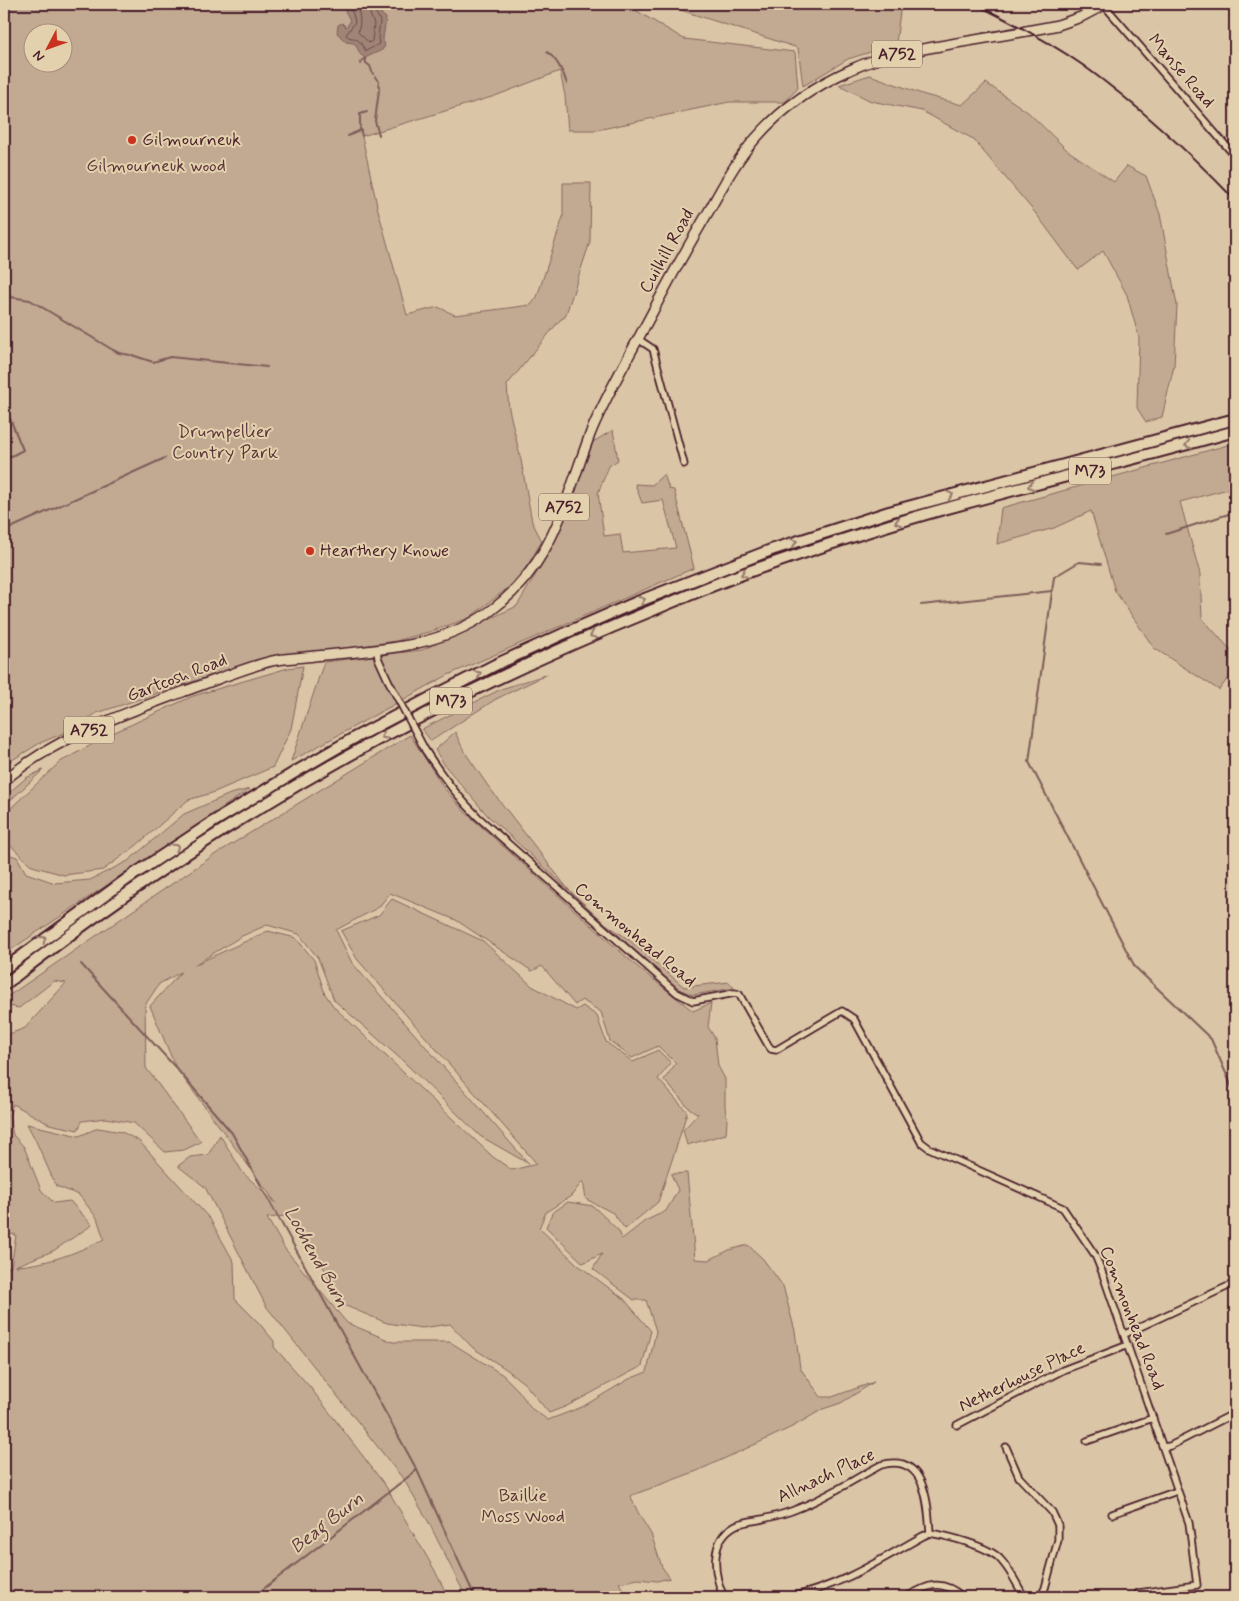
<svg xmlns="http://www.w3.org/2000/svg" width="1239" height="1601" font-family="Mynerve,sans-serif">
<rect width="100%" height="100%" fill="#dac6a6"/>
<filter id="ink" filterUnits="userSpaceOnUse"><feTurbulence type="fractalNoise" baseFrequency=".02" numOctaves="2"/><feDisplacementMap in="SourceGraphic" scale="10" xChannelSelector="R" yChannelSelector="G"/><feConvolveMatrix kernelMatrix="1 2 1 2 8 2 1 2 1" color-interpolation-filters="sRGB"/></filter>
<g filter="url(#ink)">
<g fill="#c2aa92" stroke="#86645e" fill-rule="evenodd">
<path d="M4 4H625L684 39 795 52 798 88 785 102H729L597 130H568L565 96 560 71 495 96 362 136 378 210 407 315 438 307 455 315 531 305 537 297 563 217V183H591L590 242 565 317 560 320 507 385 509 409 521 460 532 522 542 541 527 566 509 587 469 618 432 631 396 641 253 662 97 713 71 730 40 743 4 765ZM32 32H62V62H32Z"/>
<polygon points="662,4 901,4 896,44 848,59 803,86 798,48"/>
<polygon points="870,75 925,95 962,105 986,83 1029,113 1067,150 1114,182 1127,166 1146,176 1160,214 1177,305 1174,366 1162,417 1146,422 1137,408 1139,338 1127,295 1103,251 1078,270 1037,215 973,139 922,111 871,101 839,85"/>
<polygon points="613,430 618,460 609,466 598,493 604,536 620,534 623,553 676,548 663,500 642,503 635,484 652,485 664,474 669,489 674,490 694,568 448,675 291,761 324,662 422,650 517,606 552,547 593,442"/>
<polygon points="1235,443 1235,487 1180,502 1200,574 1202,618 1235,655 1235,677 1229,677 1219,690 1154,648 1115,591 1091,511 1054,528 997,544 1001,508"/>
<polygon points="303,666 291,729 273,767 212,793 188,800 137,845 103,870 64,875 32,866 4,839 4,819 13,806 60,762 115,732 193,696 288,668"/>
<polygon points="548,674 496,699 431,741 422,729 501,689"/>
<polygon points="455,732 464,751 488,786 568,889 603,922 628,939 684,987 729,982 734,988 693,995 679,989 629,945 488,816 446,767 435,750"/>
<path d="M410 735 444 788 465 812 640 969 693 1011 711 1003 708 1027 715 1038 718 1066 725 1079V1107L727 1120 726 1134 687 1145 683 1130 698 1114 689 1108 664 1080 676 1063 658 1046 632 1058 610 1041 601 1012 582 1000 575 1005 542 966 532 971 456 920 390 893 379 907 336 930 352 963 529 1164 480 1136 403 1061 334 1000 318 958 299 934 267 925 242 936 194 965 268 931 296 938 314 960 325 994 334 1007 493 1157 512 1170 537 1164 357 959 341 931 379 915 392 899 483 941 532 986 576 1010 583 1006 597 1016 606 1042 633 1062 658 1050 671 1063 658 1079 687 1112 678 1142 658 1202 625 1229 613 1213 586 1199 583 1181 571 1196 546 1212 539 1228 578 1265 624 1299 651 1331 642 1366 567 1406 549 1413 525 1384 506 1369 473 1348 450 1324 422 1328 387 1323 341 1304 322 1264 286 1216 267 1218 285 1249 347 1323 393 1342H450L503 1375 518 1390 532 1409 548 1420 582 1407 629 1379 647 1372 656 1331 646 1300H634L593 1269 602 1254 583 1263 546 1227 552 1213 568 1202 593 1206 619 1231 622 1239 645 1221 666 1211 678 1190 671 1174 687 1173 695 1259 709 1260 729 1250 748 1245 763 1259 783 1286 795 1331 800 1368 821 1397H832L874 1382 841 1403 823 1409 794 1426 756 1444 697 1471 630 1496 641 1518 651 1534 662 1567 670 1578 657 1581 638 1579 619 1583 625 1593H599V1597H466L428 1521 404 1480 266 1306 205 1187 178 1166 190 1157 208 1155 220 1135 243 1173 276 1203 176 1068 150 1006 181 972 159 984 145 1005 146 1068 201 1142 184 1150 165 1152 134 1123 106 1118 82 1121 78 1130 49 1124 13 1104 9 1116 13 1135 24 1147 41 1190 54 1203 70 1201 92 1225 53 1251 15 1266C45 1265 77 1253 104 1239L97 1218 79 1195 56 1186 35 1139 27 1124 79 1136 98 1128 122 1132 139 1141 210 1219 234 1262 235 1299 258 1322 274 1341V1347L310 1387 385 1485 434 1569 448 1597H4V1268L11 1267 16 1235 4 1233V1036L25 1028 66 983 54 981 19 1008 4 1005V999L214 855Z"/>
<polygon points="43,770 4,806 4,797 26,778"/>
<polygon points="250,789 12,949 4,956 4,853 17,857 26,873 55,883 90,880 128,861 184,814 230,794"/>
</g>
<path fill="#a08476" stroke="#7e5c58" d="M343 4H386L385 7 381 14 386 18 383 39 385 46 382 50 365 58 360 54 356 45 354 43 346 42 337 33 338 25 342 23 346 27 350 22C349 15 343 11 343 4Z"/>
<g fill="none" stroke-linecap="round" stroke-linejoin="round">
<g stroke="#6c4749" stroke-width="1">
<path d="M348 4 353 14 355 22 346 35C350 39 352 37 356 39 361 41 363 48 366 51L379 44 378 38 380 21 376 13 381 4"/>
<path d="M354 4C361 13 361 21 358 32L369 43 372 41 374 24 370 14 374 4"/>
</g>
<g stroke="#7e5c58" stroke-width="2">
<path d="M547 52C556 58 564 73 567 84"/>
<polyline points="365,58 366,63 370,66 373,74"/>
<polyline points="361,64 362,60 365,59"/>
<polyline points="375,77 379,82 379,87"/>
<polyline points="379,90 375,121 379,135"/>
<polyline points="360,126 360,114 367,112"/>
<polyline points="360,128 362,136"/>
<polyline points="348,136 361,130"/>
<polyline points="4,296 30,300 113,350 119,353 130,355"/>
<polyline points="132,355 153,362 170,357 267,367"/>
<polyline points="4,460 23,450 6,409"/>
<polyline points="4,531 165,458"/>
<polyline points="1166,534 1235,512"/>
<polyline points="1101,564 1079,562 1054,577 1029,762 1135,967 1211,1039 1235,1094"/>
<polyline points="921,605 1052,591"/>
<polyline points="81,964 176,1068 232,1133 417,1470 475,1597"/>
<polyline points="253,1597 417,1470"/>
</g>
<g stroke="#4a1f2b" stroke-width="9">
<g id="minor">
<polyline points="1104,5 1235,156"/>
<polyline points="638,339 653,349 684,464"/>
<polyline points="377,649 378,658 388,680"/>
<path d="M425 750C441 775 457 796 478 817L677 993 693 1001 735 993 739 994 768 1045 771 1049 776 1050 842 1011 854 1019 921 1142 929 1148 1063 1208 1095 1255 1102 1272 1189 1523 1197 1585 1138 1593"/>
<polyline points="1125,1334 1235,1283"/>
<polyline points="957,1425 1063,1370 1128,1345"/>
<polyline points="1087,1441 1153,1418"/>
<polyline points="1006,1447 1019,1477 1052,1512 1058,1525 1058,1540 1045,1588 1042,1594 1038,1597"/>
<polyline points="1163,1447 1170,1446 1235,1413"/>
<polyline points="1112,1514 1177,1491"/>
<path d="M724 1597C713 1574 709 1539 736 1525 743 1522 751 1521 758 1520 772 1517 786 1514 799 1508 828 1497 854 1479 881 1465 926 1452 928 1504 930 1533"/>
<path d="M790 1597C839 1587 880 1560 923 1536L930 1533C948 1536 987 1546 999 1558 1010 1569 1017 1584 1024 1597"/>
<path d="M906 1597C929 1585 940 1578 963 1597"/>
</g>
</g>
<g stroke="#4a1f2b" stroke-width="12">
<path id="primary" d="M4 781C53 738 124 714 185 691 214 681 243 668 272 661 285 658 300 658 314 656 374 650 438 649 489 612 554 565 564 502 591 432 608 391 631 353 652 313 670 278 690 243 710 209 724 184 737 159 756 138 782 108 816 85 852 69 880 56 910 51 940 46 979 39 1019 33 1058 25L1081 17 1106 4"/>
</g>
<g stroke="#4a1f2b" stroke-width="14">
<g id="motorway">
<polyline points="4,969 130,877 213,822 297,771 354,738 432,697 497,664 563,634 637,602 771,550 889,512 1235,419"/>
<path d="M4 985C201 830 421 704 653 610 691 594 729 578 768 565 826 545 885 525 944 509 1041 482 1139 458 1235 431"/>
</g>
</g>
<use href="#minor" stroke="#e3d1ae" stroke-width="5.5"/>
<use href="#primary" stroke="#e3d1ae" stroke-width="9"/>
<use href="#motorway" stroke="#e3d1ae" stroke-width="10"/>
<path stroke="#4a1f2b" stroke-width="2" d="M975 4C1012 22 1050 42 1084 66 1139 106 1188 151 1235 200"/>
<g stroke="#4a1f2b" stroke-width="9" stroke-linecap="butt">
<polyline id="minor-bridge" points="388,680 425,750"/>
</g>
<use href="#minor-bridge" stroke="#e3d1ae" stroke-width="5.5"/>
</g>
<defs><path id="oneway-chevron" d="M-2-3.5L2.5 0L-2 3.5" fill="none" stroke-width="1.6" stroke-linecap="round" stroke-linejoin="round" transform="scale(1.25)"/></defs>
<g stroke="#96786c">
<use href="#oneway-chevron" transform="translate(1188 445) rotate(164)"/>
<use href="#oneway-chevron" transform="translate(1031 486) rotate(166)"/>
<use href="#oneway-chevron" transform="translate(950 495) rotate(-15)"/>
<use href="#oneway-chevron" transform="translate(898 522) rotate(164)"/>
<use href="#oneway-chevron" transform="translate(794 542) rotate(-18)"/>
<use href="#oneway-chevron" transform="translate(744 574) rotate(159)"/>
<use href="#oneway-chevron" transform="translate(642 600) rotate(-21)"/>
<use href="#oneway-chevron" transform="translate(593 635) rotate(156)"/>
<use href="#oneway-chevron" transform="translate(478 674) rotate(-27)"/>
<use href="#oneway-chevron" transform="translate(384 736) rotate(152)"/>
<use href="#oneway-chevron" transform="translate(176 847) rotate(-33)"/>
<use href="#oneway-chevron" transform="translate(43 939) rotate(-36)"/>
</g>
</g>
<g fill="#c8321e" stroke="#e3d1ae" stroke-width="2">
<circle cx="132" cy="140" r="5"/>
<circle cx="310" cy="551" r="5"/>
</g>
<g text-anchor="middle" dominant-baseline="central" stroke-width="4" stroke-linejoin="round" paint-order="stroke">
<g fill="#e3d1ae" stroke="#785452" stroke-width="1">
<rect x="872" y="40.5" width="50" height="27" rx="4"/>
<rect x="1069" y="457.5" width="42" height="27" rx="4"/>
<rect x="539" y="493.5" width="50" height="27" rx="4"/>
<rect x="430" y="687.5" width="42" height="27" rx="4"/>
<rect x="64" y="716.5" width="50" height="27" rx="4"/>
</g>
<g font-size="16" font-weight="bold" fill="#4a1f2b">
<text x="897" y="54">A752</text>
<text x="1090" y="471">M73</text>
<text x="564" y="507">A752</text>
<text x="451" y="701">M73</text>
<text x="89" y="730">A752</text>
</g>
<g font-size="18" fill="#4a1f2b" stroke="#e3d1ae">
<text transform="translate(1181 71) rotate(49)">Manse Road</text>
<text transform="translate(667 251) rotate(-61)">Cuilhill Road</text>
<text transform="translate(177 678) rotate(-21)">Gartcosh Road</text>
<text transform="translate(635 935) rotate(40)">Commonhead Road</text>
<text transform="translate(1132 1318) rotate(69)">Commonhead Road</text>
<text transform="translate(1022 1377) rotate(-26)">Netherhouse Place</text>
<text transform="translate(826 1476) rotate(-25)">Allnach Place</text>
</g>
<g font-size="18" fill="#4a1f2b" stroke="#e3d1ae" text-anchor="start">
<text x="142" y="140">Gilmourneuk</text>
<text x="320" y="551">Hearthery Knowe</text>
</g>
<g font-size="18" fill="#5c343a" stroke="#e3d1ae">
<text x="156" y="166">Gilmourneuk wood</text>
<text x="225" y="432">Drumpellier<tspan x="225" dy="21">Country Park</tspan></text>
<text x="523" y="1496">Baillie<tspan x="523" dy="21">Moss Wood</tspan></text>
</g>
<g font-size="19" font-style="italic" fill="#60383e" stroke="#e3d1ae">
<text transform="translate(316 1257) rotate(61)">Lochend Burn</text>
<text transform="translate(327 1523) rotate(-38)">Beag Burn</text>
</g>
</g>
<rect width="1239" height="1601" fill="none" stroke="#e3d1ae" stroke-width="20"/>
<rect x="10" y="10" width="1219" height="1581" fill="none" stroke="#4a1f2b" stroke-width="2" filter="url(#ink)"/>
<g transform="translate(48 48) rotate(229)"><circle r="24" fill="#e3d1ae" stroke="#a68a7a"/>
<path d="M0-4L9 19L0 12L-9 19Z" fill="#c8321e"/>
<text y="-8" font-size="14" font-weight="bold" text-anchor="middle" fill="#4a1f2b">N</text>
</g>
</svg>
